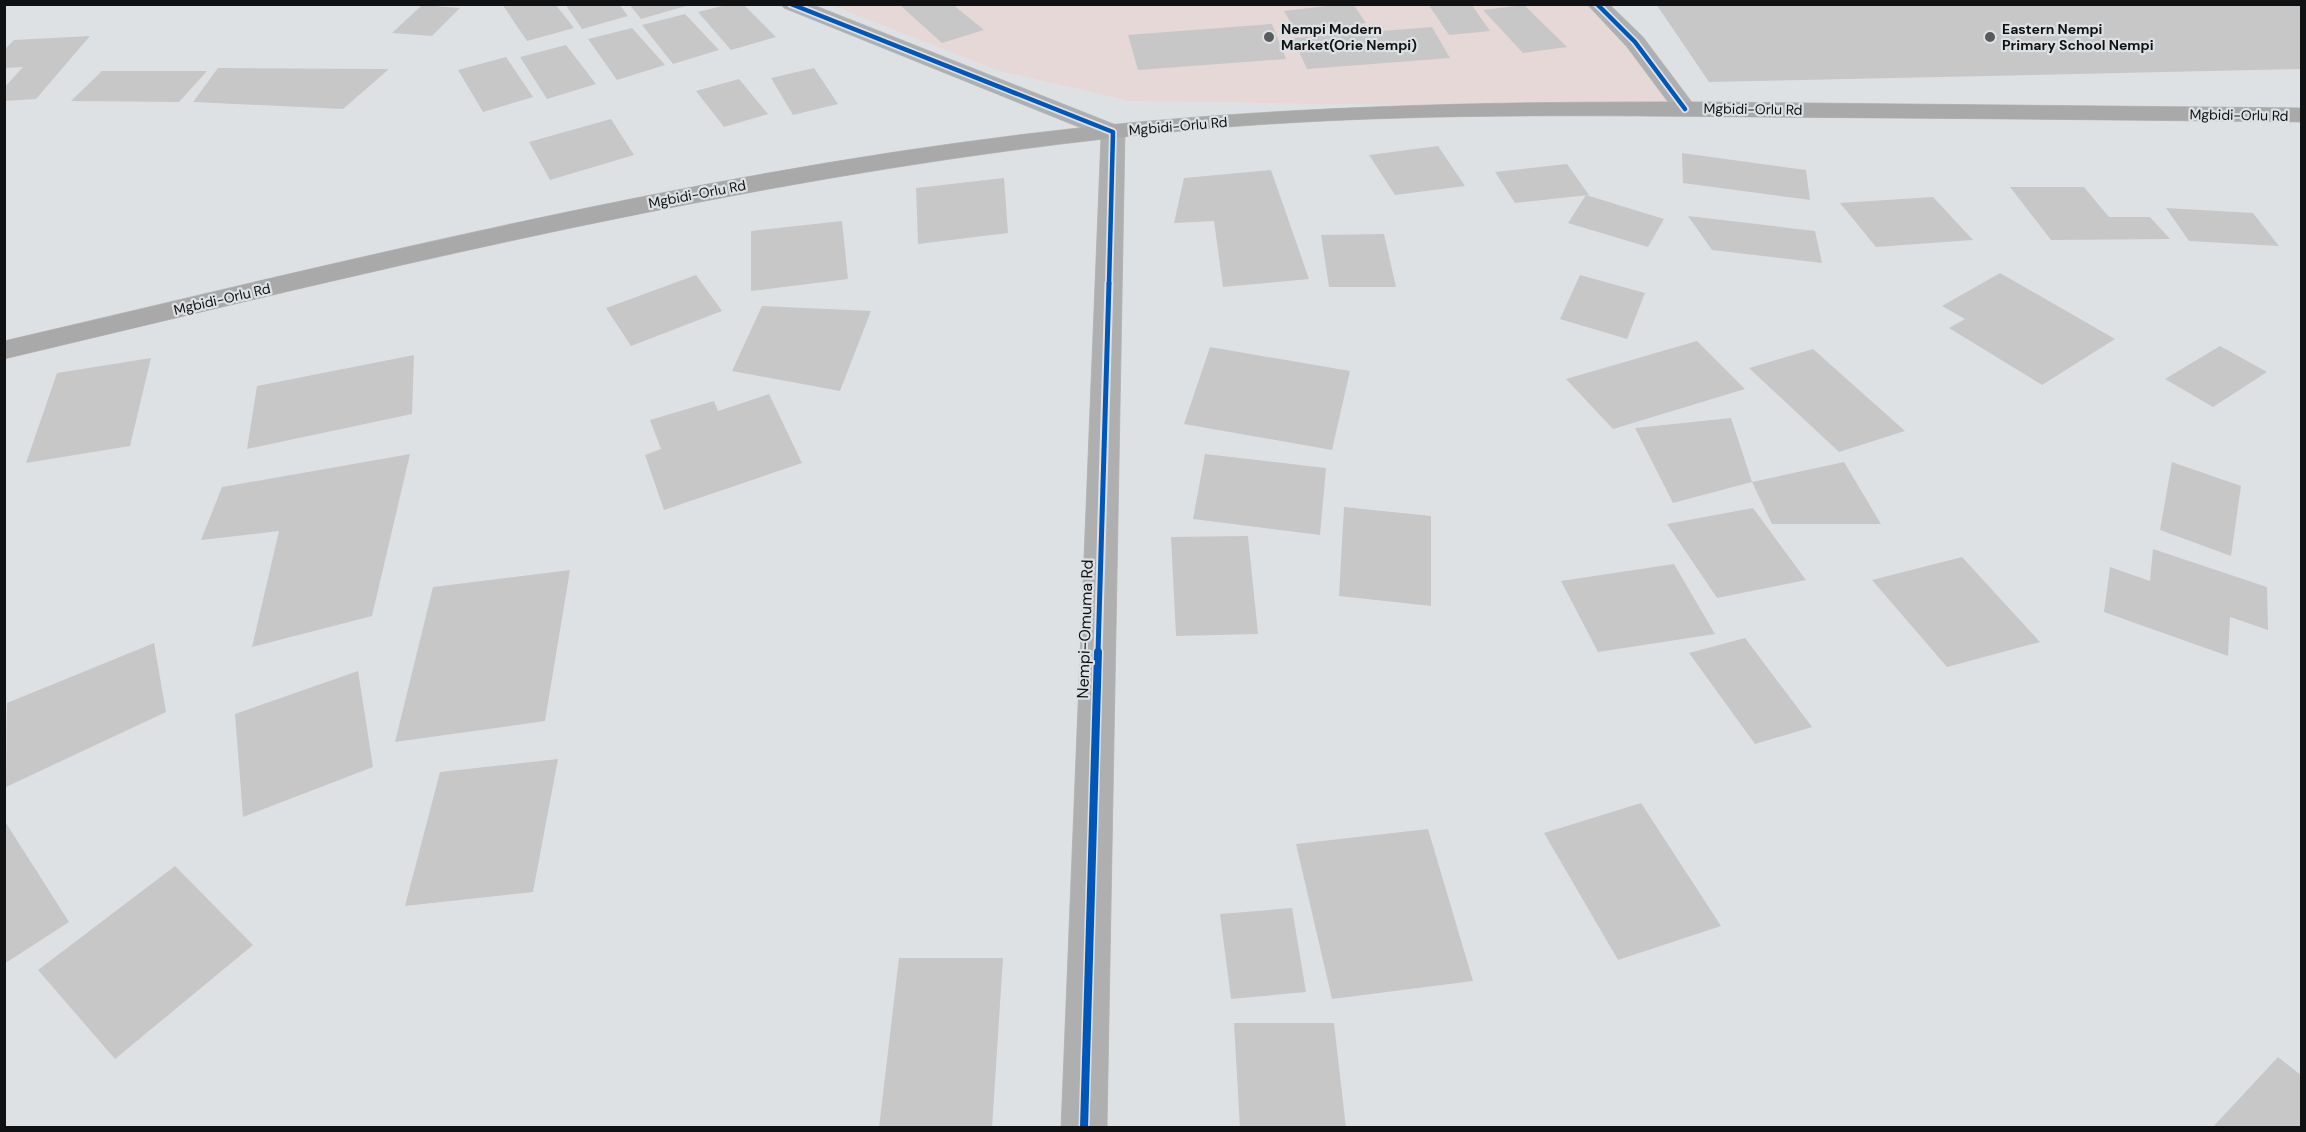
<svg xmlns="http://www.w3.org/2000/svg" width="2306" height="1132" font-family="'DM Sans',sans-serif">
<rect width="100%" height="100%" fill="#dee1e3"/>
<polygon fill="#e5d8d6" points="831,5 1597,5 1685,109 1131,101 997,70"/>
<g fill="#c7c7c8">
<polygon points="502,4 555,4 574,28 527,41"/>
<polygon points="565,4 619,4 628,16 582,29"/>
<polygon points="629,4 684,4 686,6 641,19"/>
<polygon points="730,4 743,4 776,37 731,50 698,12"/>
<polygon points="905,4 952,4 984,30 942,43 901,6"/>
<polygon points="1344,4 1353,4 1366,23 1296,32 1284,11"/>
<polygon points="1428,4 1471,4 1490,31 1449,35"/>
<polygon points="1656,4 2302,4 2302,69 1709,82"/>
<polygon points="422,5 460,8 432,36 392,33"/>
<polygon points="1524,5 1567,47 1523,53 1483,10"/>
<polygon points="685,14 719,50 673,64 642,25"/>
<polygon points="1272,24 1286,59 1138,70 1128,35"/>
<polygon points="1432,27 1450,58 1307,69 1293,38"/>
<polygon points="632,28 665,65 617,80 588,39"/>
<polygon points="90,36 36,99 4,101 4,88 23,67 4,68 4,50 14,40"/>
<polygon points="566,45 596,84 547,99 520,57"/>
<polygon points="506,57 533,97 483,112 458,70"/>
<polygon points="218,68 389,69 343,109 193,102"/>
<polygon points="814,68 838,104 793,115 771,78"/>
<polygon points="102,71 207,71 179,102 71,101"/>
<polygon points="739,79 768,114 724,127 696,91"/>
<polygon points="611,119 634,155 550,180 529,142"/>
<polygon points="1438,146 1465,186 1395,195 1369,155"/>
<polygon points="1682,153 1806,170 1810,200 1683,183"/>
<polygon points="1567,164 1589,195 1515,203 1495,172"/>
<polygon points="1271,170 1309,279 1223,287 1214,221 1174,223 1184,178"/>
<polygon points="1004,178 1008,233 918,244 916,188"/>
<polygon points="2010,187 2084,187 2109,217 2150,217 2170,239 2051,240"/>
<polygon points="1586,195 1664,219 1648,247 1568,223"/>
<polygon points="1933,197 1973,240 1876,247 1840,203"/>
<polygon points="2166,208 2253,213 2279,246 2189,241"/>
<polygon points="1688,216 1815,231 1822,263 1712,250"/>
<polygon points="842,221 848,279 751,291 751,231"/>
<polygon points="1384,234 1396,287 1329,287 1321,235"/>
<polygon points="2000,273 2115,339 2042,385 1949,328 1965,319 1942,306"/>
<polygon points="696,275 722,311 631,346 606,308"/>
<polygon points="1580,275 1645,293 1627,339 1560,319"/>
<polygon points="762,306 871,311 840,391 732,371"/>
<polygon points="1697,341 1745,389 1613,429 1566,379"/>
<polygon points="2220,346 2267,372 2213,407 2165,379"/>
<polygon points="1210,347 1350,371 1332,450 1184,424"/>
<polygon points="1813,349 1905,431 1839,452 1749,368"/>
<polygon points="414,355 412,414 247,449 257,386"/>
<polygon points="151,358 130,446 26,463 57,373"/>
<polygon points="769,394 802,463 664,510 645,455 661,449 650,420 714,401 718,411"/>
<polygon points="1731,418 1752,482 1844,462 1881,524 1772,524 1752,482 1673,503 1635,428"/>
<polygon points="410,454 372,616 252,647 279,531 201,540 222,487"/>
<polygon points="1205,454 1326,468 1320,535 1193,519"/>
<polygon points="2172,462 2241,486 2231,556 2160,530"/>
<polygon points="1344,507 1431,516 1431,606 1339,596"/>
<polygon points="1753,508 1806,580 1717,598 1667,524"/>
<polygon points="1248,536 1258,634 1176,636 1171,537"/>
<polygon points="2153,549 2267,587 2268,630 2230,617 2228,656 2104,612 2110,567 2150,581"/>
<polygon points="1962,557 2040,642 1947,667 1872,580"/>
<polygon points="1674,564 1715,634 1598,652 1561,581"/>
<polygon points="570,570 545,721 395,742 433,587"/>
<polygon points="1745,638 1812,727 1755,744 1689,653"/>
<polygon points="154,643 166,712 6,787 7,703"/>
<polygon points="358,671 373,767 243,817 235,714"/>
<polygon points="558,759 533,892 405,906 440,772"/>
<polygon points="1641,803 1721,926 1618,960 1544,833"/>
<polygon points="4,820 69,922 4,964"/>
<polygon points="1428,829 1473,981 1332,999 1296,844"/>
<polygon points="175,866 253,945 115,1059 38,970"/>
<polygon points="1292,908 1306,992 1231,999 1220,914"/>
<polygon points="899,958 1003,958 992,1128 879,1128"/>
<polygon points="1234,1023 1334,1023 1346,1128 1240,1128"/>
<polygon points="2278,1057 2302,1076 2302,1128 2212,1128"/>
</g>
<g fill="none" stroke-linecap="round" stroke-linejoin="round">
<g stroke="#babcbd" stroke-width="1">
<g id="minor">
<polygon points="781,4 811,4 1121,127 1125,132 1107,1128 1061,1128 1101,136 784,8"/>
<polygon points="1587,4 1609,4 1643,37 1697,109 1693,114 1685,116 1677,114 1627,47"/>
</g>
</g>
<g stroke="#babcbd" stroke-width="1">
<path id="major" d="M1712 102 2302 108V122C2119 120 1936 118 1753 117 1559 115 1364 113 1171 132 776 170 390 267 4 359V341C342 262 681 176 1026 134 1255 106 1481 101 1712 102Z"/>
</g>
<use href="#minor" fill="#afafaf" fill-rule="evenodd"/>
<use href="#major" fill="#a8a9a8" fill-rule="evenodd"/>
<g stroke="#dde1e4" stroke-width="8">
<g id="cycleway-far2">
<polyline points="791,4 1113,132 1109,284"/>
<polyline points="1597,4 1635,42 1685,109"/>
</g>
</g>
<g stroke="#dde1e4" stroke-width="9">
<polyline id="cycleway-far1" points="1098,653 1109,283"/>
</g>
<g stroke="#dde1e4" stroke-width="11">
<polyline id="cycleway" points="1084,1128 1098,652"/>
</g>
<use href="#cycleway-far2" stroke="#0057b8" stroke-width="4.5"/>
<use href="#cycleway-far1" stroke="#0057b8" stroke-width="5"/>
<use href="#cycleway" stroke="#0057b8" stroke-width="8"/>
</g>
<g fill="#585a5b" stroke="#dde1e4" stroke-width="2">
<circle cx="1269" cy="37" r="6"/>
<circle cx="1990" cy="37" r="6"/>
</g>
<g text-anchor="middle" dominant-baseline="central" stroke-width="4.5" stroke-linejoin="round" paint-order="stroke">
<g font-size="14" font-weight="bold" fill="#101112" stroke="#dde1e4" text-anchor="start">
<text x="1281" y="29">Nempi Modern<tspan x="1281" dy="16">Market(Orie Nempi)</tspan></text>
<text x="2002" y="29">Eastern Nempi<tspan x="2002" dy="16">Primary School Nempi</tspan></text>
</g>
<g font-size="14" fill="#101112" stroke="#dde1e4">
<text transform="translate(1753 109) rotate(1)">Mgbidi-Orlu Rd</text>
<text transform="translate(2239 115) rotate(1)">Mgbidi-Orlu Rd</text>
<text transform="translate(1178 126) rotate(-5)">Mgbidi-Orlu Rd</text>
<text transform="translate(697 194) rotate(-11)">Mgbidi-Orlu Rd</text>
<text transform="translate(222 299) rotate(-13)">Mgbidi-Orlu Rd</text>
</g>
<g font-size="16" fill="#101112" stroke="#dde1e4">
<text transform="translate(1085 629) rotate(-88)">Nempi-Omuma Rd</text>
</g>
</g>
<rect width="2306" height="1132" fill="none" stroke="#101112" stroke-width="12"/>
</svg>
